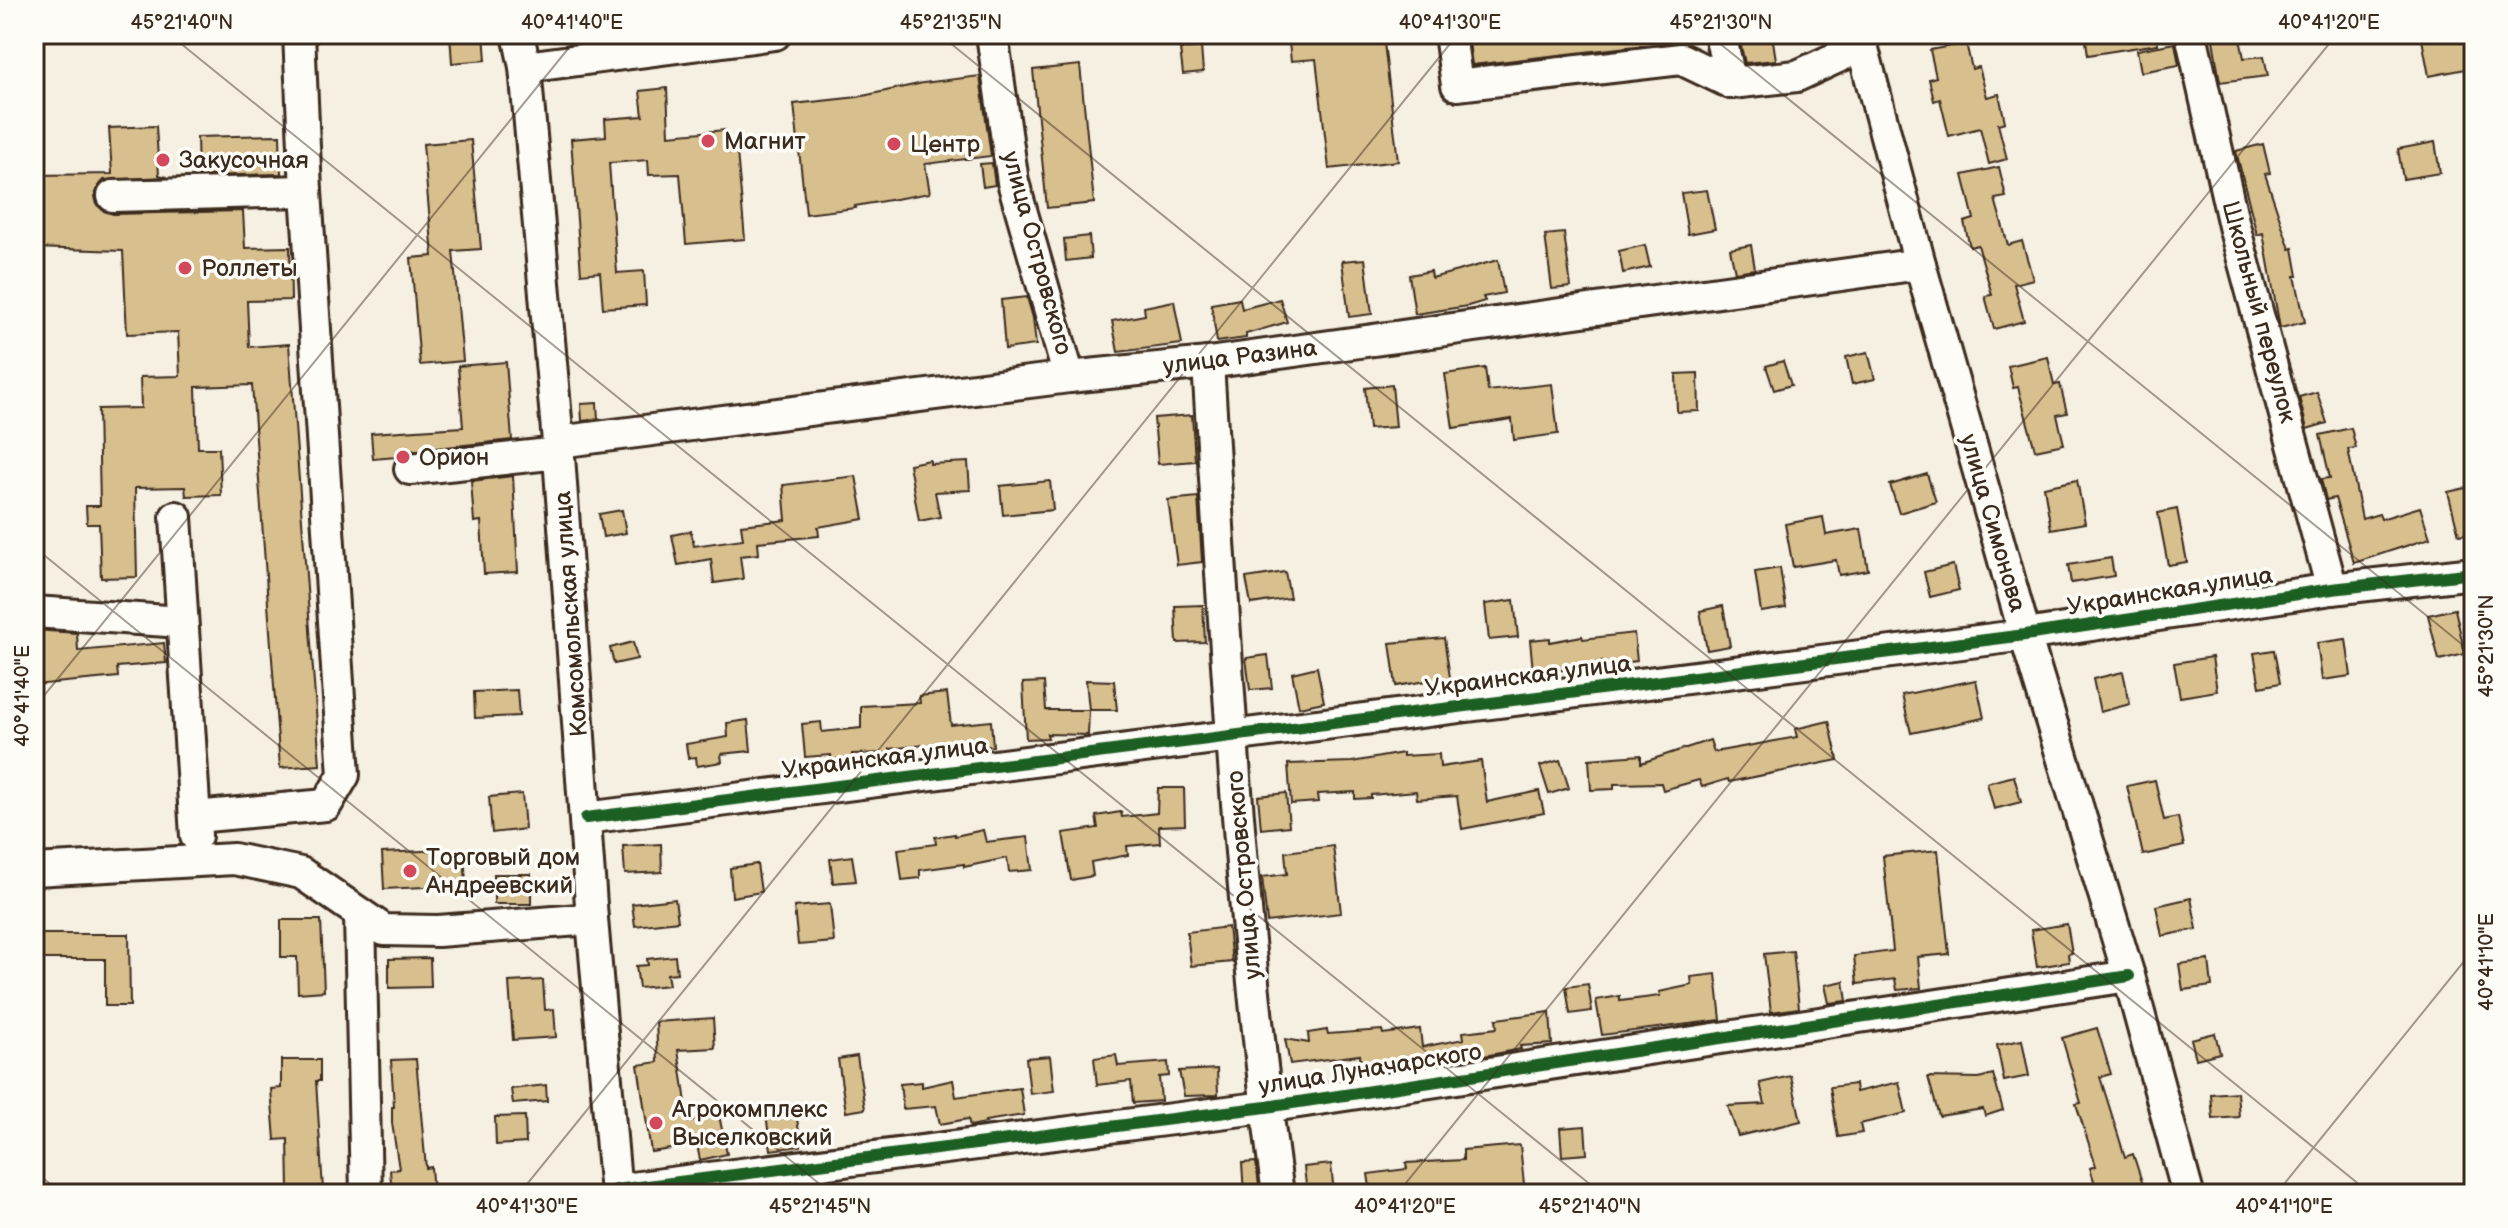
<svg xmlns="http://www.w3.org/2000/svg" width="2508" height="1228" font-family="'Balsamiq Sans',sans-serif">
<rect width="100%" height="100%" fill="#f5f0e2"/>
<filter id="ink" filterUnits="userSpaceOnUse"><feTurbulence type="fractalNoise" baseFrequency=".0125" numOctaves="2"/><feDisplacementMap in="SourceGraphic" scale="16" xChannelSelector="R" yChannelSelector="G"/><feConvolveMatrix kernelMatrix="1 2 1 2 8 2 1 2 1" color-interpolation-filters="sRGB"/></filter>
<g filter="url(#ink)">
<g fill="#d7bf8e" stroke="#3b2a1e" stroke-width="2">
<polygon points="450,34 484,34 486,60 452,63"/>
<polygon points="1288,34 1383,34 1398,161 1329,169 1316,59 1291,61"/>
<polygon points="1468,34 1670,34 1671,42 1472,65"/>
<polygon points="1738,34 1772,34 1776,60 1745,63"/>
<polygon points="2085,34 2157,34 2158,44 2088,55"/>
<polygon points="2212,34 2239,34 2244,58 2264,56 2268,76 2220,82"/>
<polygon points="2421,34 2464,34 2471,68 2429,76"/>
<polygon points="1966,43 1972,69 1979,67 1987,97 1999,94 2005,122 1998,124 2007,159 1989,164 1980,128 1949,136 1940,99 1934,101 1929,79 1936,77 1930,50"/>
<polygon points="2175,43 2179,65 2141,72 2137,50"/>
<polygon points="1201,47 1203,72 1183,74 1180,49"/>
<polygon points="1080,65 1094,203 1047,208 1033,70"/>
<polygon points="980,76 991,156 925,164 930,193 855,206 856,208 806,214 794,104 858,97 923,83"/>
<polygon points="667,88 669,135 725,130 727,153 737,152 745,239 686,244 680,174 649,175 648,160 609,163 617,273 644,271 646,305 603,308 600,272 581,274 571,139 606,136 605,119 643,116 640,91"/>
<polygon points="156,126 159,175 167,177 104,180 98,187 95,196 97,205 104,211 113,214 243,211 245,248 290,247 291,300 247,301 249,347 289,344 320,765 280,768 252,385 196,387 198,448 219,448 221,495 186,496 185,487 135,488 137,577 101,578 99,524 87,524 86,506 100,506 98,409 141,408 140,377 180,376 178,332 127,334 123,251 34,248 34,175 112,174 109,128"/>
<polygon points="280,135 281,174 198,176 197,137"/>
<polygon points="471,140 481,249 453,251 463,361 420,365 411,258 433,256 423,144"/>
<polygon points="2435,142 2440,173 2403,179 2398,149"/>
<polygon points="2263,144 2270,173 2265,174 2290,249 2293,248 2298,276 2295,276 2305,322 2280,328 2263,233 2257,235 2236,151"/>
<polygon points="992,163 995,185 983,187 980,164"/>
<polygon points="1999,167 2006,197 1995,199 2008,245 2022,241 2033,279 2014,284 2024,321 1994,329 1985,296 1992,295 1978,245 1970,247 1964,222 1974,219 1963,175"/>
<polygon points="1707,190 1715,229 1688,234 1681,193"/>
<polygon points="1564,233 1571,287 1552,289 1545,235"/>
<polygon points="1089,236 1091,258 1066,261 1064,239"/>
<polygon points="1645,245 1650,267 1623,273 1619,251"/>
<polygon points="1751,245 1755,269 1735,272 1730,249"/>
<polygon points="1365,259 1372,314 1349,317 1342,261"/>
<polygon points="1498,260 1504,293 1483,297 1485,301 1468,306 1415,314 1409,275 1431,271 1432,278"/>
<polygon points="1027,297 1033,318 1036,345 1005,349 1001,300"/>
<polygon points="1240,299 1242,309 1280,299 1287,322 1246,334 1246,338 1217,342 1211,304"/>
<polygon points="1174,301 1182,344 1118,352 1112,321 1145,315 1144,307"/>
<polygon points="1868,352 1875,379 1852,384 1846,357"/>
<polygon points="2048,357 2054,385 2060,384 2067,413 2057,415 2064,444 2035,450 2018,387 2013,388 2008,366"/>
<polygon points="1783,361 1791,385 1774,390 1766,366"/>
<polygon points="506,362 512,440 408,451 397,457 373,459 371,433 463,427 458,366"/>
<polygon points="1485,368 1488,391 1552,384 1558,434 1514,440 1512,419 1453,428 1445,374"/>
<polygon points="1698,373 1699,411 1677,412 1676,374"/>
<polygon points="1392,385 1396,427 1369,429 1365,388"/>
<polygon points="2317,392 2327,423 2307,429 2299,397"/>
<polygon points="597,403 598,419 582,421 581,404"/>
<polygon points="1192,415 1195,461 1158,464 1154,418"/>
<polygon points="2351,428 2356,448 2348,449 2362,519 2379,514 2381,519 2420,507 2430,538 2354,563 2335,498 2326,500 2321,479 2330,478 2320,435"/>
<polygon points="930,460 930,464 968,462 970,490 935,492 940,517 919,521 909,464"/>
<polygon points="1927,474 1936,502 1899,513 1890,485"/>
<polygon points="513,476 518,572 484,574 481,521 474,522 471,481"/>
<polygon points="856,476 864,519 818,527 819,536 758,542 759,554 740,556 743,579 714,583 711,559 678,565 672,535 691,531 694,546 743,539 741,525 786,520 783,485"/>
<polygon points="2077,480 2085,523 2051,529 2044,487"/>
<polygon points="1050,481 1053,510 1003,515 1000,486"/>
<polygon points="2474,486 2474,532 2459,535 2448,492"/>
<polygon points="1198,497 1202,562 1177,565 1168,500"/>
<polygon points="2177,509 2187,562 2168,565 2158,513"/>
<polygon points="622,510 626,533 603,537 599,514"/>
<polygon points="1823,517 1826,535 1861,529 1868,570 1839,575 1836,560 1793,567 1785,524"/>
<polygon points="2111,558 2114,576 2071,583 2068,565"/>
<polygon points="1953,565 1959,590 1930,597 1924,572"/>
<polygon points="1780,568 1786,608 1761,612 1755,572"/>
<polygon points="1285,572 1290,598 1251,604 1246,578"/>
<polygon points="1514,600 1518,637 1489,640 1485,604"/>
<polygon points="1203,605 1205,642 1177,643 1175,606"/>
<polygon points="1723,606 1730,646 1707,650 1700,611"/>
<polygon points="2455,609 2465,654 2439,660 2428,615"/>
<polygon points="34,630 77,633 78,651 164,643 166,663 117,667 118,677 34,685"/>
<polygon points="1634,633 1637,661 1602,665 1602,662 1568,670 1533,671 1530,640 1550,638 1550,642 1582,636 1583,639"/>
<polygon points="1444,638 1451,684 1433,687 1432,680 1396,686 1390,643"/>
<polygon points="2346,639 2351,676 2322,680 2317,643"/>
<polygon points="633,642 637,659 614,664 610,648"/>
<polygon points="2274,650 2280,683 2260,687 2254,653"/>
<polygon points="1268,655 1272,688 1250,690 1246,658"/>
<polygon points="2212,657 2217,691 2180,697 2174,663"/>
<polygon points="1317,667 1324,702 1299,707 1292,673"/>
<polygon points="2123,672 2130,704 2100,712 2093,679"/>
<polygon points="1086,680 1114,681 1117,710 1089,710"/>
<polygon points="1976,680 1984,718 1911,733 1902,695"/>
<polygon points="1044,682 1046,710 1089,710 1088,735 1047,734 1048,738 1026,739 1023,683"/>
<polygon points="517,690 519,716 475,718 474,692"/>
<polygon points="947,693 951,725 991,721 993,746 925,751 924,745 890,749 890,753 852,754 852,758 831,760 831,755 805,757 802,724 821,722 822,732 861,728 861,706 920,703 919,696"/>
<polygon points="748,720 751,751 721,754 722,762 697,766 696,757 688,758 686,744 728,737 727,723"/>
<polygon points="1829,721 1838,760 1729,782 1728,779 1702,787 1699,780 1663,790 1661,783 1614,784 1614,789 1591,790 1589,759 1641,755 1641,763 1710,740 1714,752 1797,737 1795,729"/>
<polygon points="1403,753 1403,756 1439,754 1440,767 1481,761 1487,802 1539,791 1544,813 1462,829 1457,796 1417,799 1416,791 1371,795 1371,798 1355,799 1355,792 1317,794 1318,802 1291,804 1288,764 1352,762"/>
<polygon points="1560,760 1569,788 1549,794 1540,766"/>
<polygon points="2014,776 2021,802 1994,809 1987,783"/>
<polygon points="2155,780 2164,820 2178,817 2184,846 2143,855 2127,786"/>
<polygon points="1158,788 1184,788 1185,825 1159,826 1160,843 1127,846 1128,855 1091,862 1093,876 1071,880 1063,833 1098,828 1096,816 1121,812 1122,817 1157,813"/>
<polygon points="1286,793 1289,826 1261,829 1258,796"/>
<polygon points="522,794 525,829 492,833 489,797"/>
<polygon points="983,830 986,842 1028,837 1032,870 1009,872 1007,858 964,867 964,864 920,870 920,878 902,880 898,849 936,844 935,837 955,834 955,836"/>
<polygon points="661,844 662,872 625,874 623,846"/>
<polygon points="1333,846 1341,913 1267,922 1262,877 1287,874 1285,852"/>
<polygon points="464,849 466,885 384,889 382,853"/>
<polygon points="1938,850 1949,954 1918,957 1921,988 1897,990 1895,979 1857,984 1854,956 1893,951 1883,856"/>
<polygon points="852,856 856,881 833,883 830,859"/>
<polygon points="757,864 761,892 732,897 730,868"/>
<rect x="494" y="874" width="37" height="30"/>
<polygon points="2191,898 2197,929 2162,936 2156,906"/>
<polygon points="675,899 678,921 635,926 632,904"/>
<polygon points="830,904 834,942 798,945 794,907"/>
<polygon points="281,920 321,920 324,991 298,993 297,957 281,957"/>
<polygon points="2067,924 2072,953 2068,954 2069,962 2037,967 2031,930"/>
<polygon points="1228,927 1232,962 1191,966 1187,932"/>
<polygon points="34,934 129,934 130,1006 105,1006 105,959 34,959"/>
<polygon points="1793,951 1799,1008 1771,1012 1764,954"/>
<polygon points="675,956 677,973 667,974 669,985 639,988 636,966 648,965 647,959"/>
<polygon points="430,958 431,987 389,988 389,959"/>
<polygon points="2209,960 2212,986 2183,990 2179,964"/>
<polygon points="1716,974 1721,1020 1602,1035 1596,1000 1620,996 1620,1001 1660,996 1659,992 1692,985 1691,977"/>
<polygon points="543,980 545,1010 554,1009 556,1037 513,1040 509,982"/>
<polygon points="1844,981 1847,1001 1829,1003 1825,985"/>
<polygon points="1588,984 1592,1011 1570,1014 1566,987"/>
<polygon points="1550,1012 1552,1044 1520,1046 1521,1049 1484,1056 1404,1066 1361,1070 1360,1055 1290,1064 1285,1039 1309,1043 1308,1033 1327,1030 1328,1034 1382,1030 1383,1034 1420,1029 1422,1047 1464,1039 1463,1032 1497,1028 1496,1019"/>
<polygon points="713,1018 715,1048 678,1050 689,1122 719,1115 727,1154 700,1160 697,1145 651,1152 638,1065 658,1062 656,1022"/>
<polygon points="2097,1028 2111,1074 2100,1077 2125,1157 2133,1154 2143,1185 2113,1194 2098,1194 2090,1168 2096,1166 2076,1104 2081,1103 2062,1038"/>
<polygon points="2215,1033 2220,1053 2196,1059 2191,1039"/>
<polygon points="2022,1040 2029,1076 2004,1081 1997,1045"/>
<polygon points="1116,1055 1118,1066 1168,1062 1169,1076 1159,1077 1161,1101 1133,1103 1131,1081 1097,1085 1094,1058"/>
<polygon points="857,1056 865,1109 846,1112 838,1059"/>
<polygon points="1050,1056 1054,1091 1030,1094 1026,1058"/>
<polygon points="416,1059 426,1168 431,1167 433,1194 392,1194 390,1170 399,1169 392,1123 392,1107 394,1107 391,1060"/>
<polygon points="281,1060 320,1060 320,1081 316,1081 323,1190 289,1190 288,1139 275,1140 271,1089 281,1088"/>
<polygon points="1217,1069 1218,1095 1184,1096 1179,1071"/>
<polygon points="1993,1074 2003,1110 1985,1116 1983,1109 1939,1116 1928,1077 1979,1078"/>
<polygon points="1791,1076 1801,1121 1738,1136 1728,1106 1765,1104 1760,1083"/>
<polygon points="953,1080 956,1097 1020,1088 1024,1115 985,1121 986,1123 970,1126 968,1119 940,1124 936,1106 903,1109 900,1084 922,1082 922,1087"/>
<polygon points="1899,1082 1906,1113 1860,1124 1862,1133 1838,1137 1830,1087 1855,1084 1856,1092"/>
<polygon points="546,1085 547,1101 513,1104 511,1089"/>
<polygon points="2237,1092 2239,1117 2213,1119 2211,1094"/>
<polygon points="796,1112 801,1146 771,1150 766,1115"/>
<polygon points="525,1116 526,1143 496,1145 495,1117"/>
<polygon points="1585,1126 1587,1154 1562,1156 1560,1128"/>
<polygon points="1520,1145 1525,1194 1436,1194 1435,1184 1387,1192 1387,1194 1371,1194 1368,1174 1407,1169 1406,1163 1463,1160 1463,1150"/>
<polygon points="1256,1162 1260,1194 1244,1194 1242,1163"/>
<polygon points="1331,1164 1334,1194 1307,1194 1304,1167"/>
</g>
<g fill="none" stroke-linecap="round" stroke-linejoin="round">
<g stroke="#3b2a1e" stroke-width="36">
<g id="minor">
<polyline points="518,34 525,67 558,442 592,919 616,1194"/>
<polyline points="992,34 1013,182 1069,377"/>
<polyline points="1450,34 1457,85 1681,59 1731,83 1797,76 1862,46"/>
<polyline points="1720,34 1731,83"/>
<polyline points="1859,34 1920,264 2025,635 2129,976 2188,1194"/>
<polyline points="2191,34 2234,226 2332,589"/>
<polyline points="525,67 775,34"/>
<polyline points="113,196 306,191"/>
<path d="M1208 363C1225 640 1240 919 1278 1194"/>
<polyline points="558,442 1069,377 1208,363 1920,264"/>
<polyline points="410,469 559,453"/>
<polyline points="176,517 196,836"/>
<polyline points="34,612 182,622"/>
<polyline points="195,817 326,805 344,775 306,191 299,34"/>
<polyline points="586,818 2025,635 2332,589 2474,573"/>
<polyline points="34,870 234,859 301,873 384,930 438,931 592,919"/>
<polyline points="360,916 366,1194"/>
<polyline points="616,1190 1266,1107 2129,976"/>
</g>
</g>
<use href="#minor" stroke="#fdfcf7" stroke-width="30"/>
<g stroke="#fdfcf7" stroke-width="17">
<g id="cycleway">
<polyline points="586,818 2025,635 2332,589 2474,573"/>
<polyline points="616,1190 1266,1107 2129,976"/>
</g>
</g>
<use href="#cycleway" stroke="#1b5e20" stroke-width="12"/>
</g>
</g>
<path fill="none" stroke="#3b2a1e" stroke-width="2" stroke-opacity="0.45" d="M169 34 1602 1194M939 34 2371 1194M1708 34 2474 654M34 547 832 1194M34 708 580 34M34 1171 63 1194M519 1194 1458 34M1397 1194 2337 34M2276 1194 2474 949"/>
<g fill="#d1495b" stroke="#fdfcf7" stroke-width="3">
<circle cx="708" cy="141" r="8"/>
<circle cx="894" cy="144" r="8"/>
<circle cx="163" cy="160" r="8"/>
<circle cx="185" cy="268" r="8"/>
<circle cx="403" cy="457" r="8"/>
<circle cx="410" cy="871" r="8"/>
<circle cx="656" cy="1123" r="8"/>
</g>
<g text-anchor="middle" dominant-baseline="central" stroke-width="7" stroke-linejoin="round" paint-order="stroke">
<g font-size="24" fill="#3b2a1e" stroke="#fdfcf7" text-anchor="start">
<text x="724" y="141">Магнит</text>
<text x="910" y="144">Центр</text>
<text x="179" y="160">Закусочная</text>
<text x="201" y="268">Роллеты</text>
<text x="419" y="457">Орион</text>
<text x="426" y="857">Торговый дом<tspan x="426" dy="28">Андреевский</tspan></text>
<text x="672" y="1109">Агрокомплекс<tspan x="672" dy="28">Выселковский</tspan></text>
</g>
<g font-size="24" fill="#3b2a1e" stroke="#fdfcf7">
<text transform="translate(1037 253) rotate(75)">улица Островского</text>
<text transform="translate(2259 312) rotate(75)">Школьный переулок</text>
<text transform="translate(1240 357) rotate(-7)">улица Разина</text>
<text transform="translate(1993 523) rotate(74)">улица Симонова</text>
<text transform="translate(2170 591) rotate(-9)">Украинская улица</text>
<text transform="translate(571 614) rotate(-94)">Комсомольская улица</text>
<text transform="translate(1528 676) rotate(-7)">Украинская улица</text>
<text transform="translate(885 758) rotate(-7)">Украинская улица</text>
<text transform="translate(1244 875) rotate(-95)">улица Островского</text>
<text transform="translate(1370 1069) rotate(-9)">улица Луначарского</text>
</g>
</g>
<rect width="2508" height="1228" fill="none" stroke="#fdfcf7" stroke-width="88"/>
<rect x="44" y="44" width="2420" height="1140" fill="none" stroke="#3b2a1e" stroke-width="3"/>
<g font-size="20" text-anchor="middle" fill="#3b2a1e">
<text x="182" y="29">45°21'40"N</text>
<text x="572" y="29">40°41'40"E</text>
<text x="951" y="29">45°21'35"N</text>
<text x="1450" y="29">40°41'30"E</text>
<text x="1721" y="29">45°21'30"N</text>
<text x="2329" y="29">40°41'20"E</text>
<text transform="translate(2486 646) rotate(-90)" y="7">45°21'30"N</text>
<text transform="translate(22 696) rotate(-90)" y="7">40°41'40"E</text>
<text transform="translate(2486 962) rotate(-90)" y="7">40°41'10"E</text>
<text x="527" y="1213">40°41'30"E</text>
<text x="820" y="1213">45°21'45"N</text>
<text x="1405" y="1213">40°41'20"E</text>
<text x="1590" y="1213">45°21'40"N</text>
<text x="2284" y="1213">40°41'10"E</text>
</g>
</svg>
